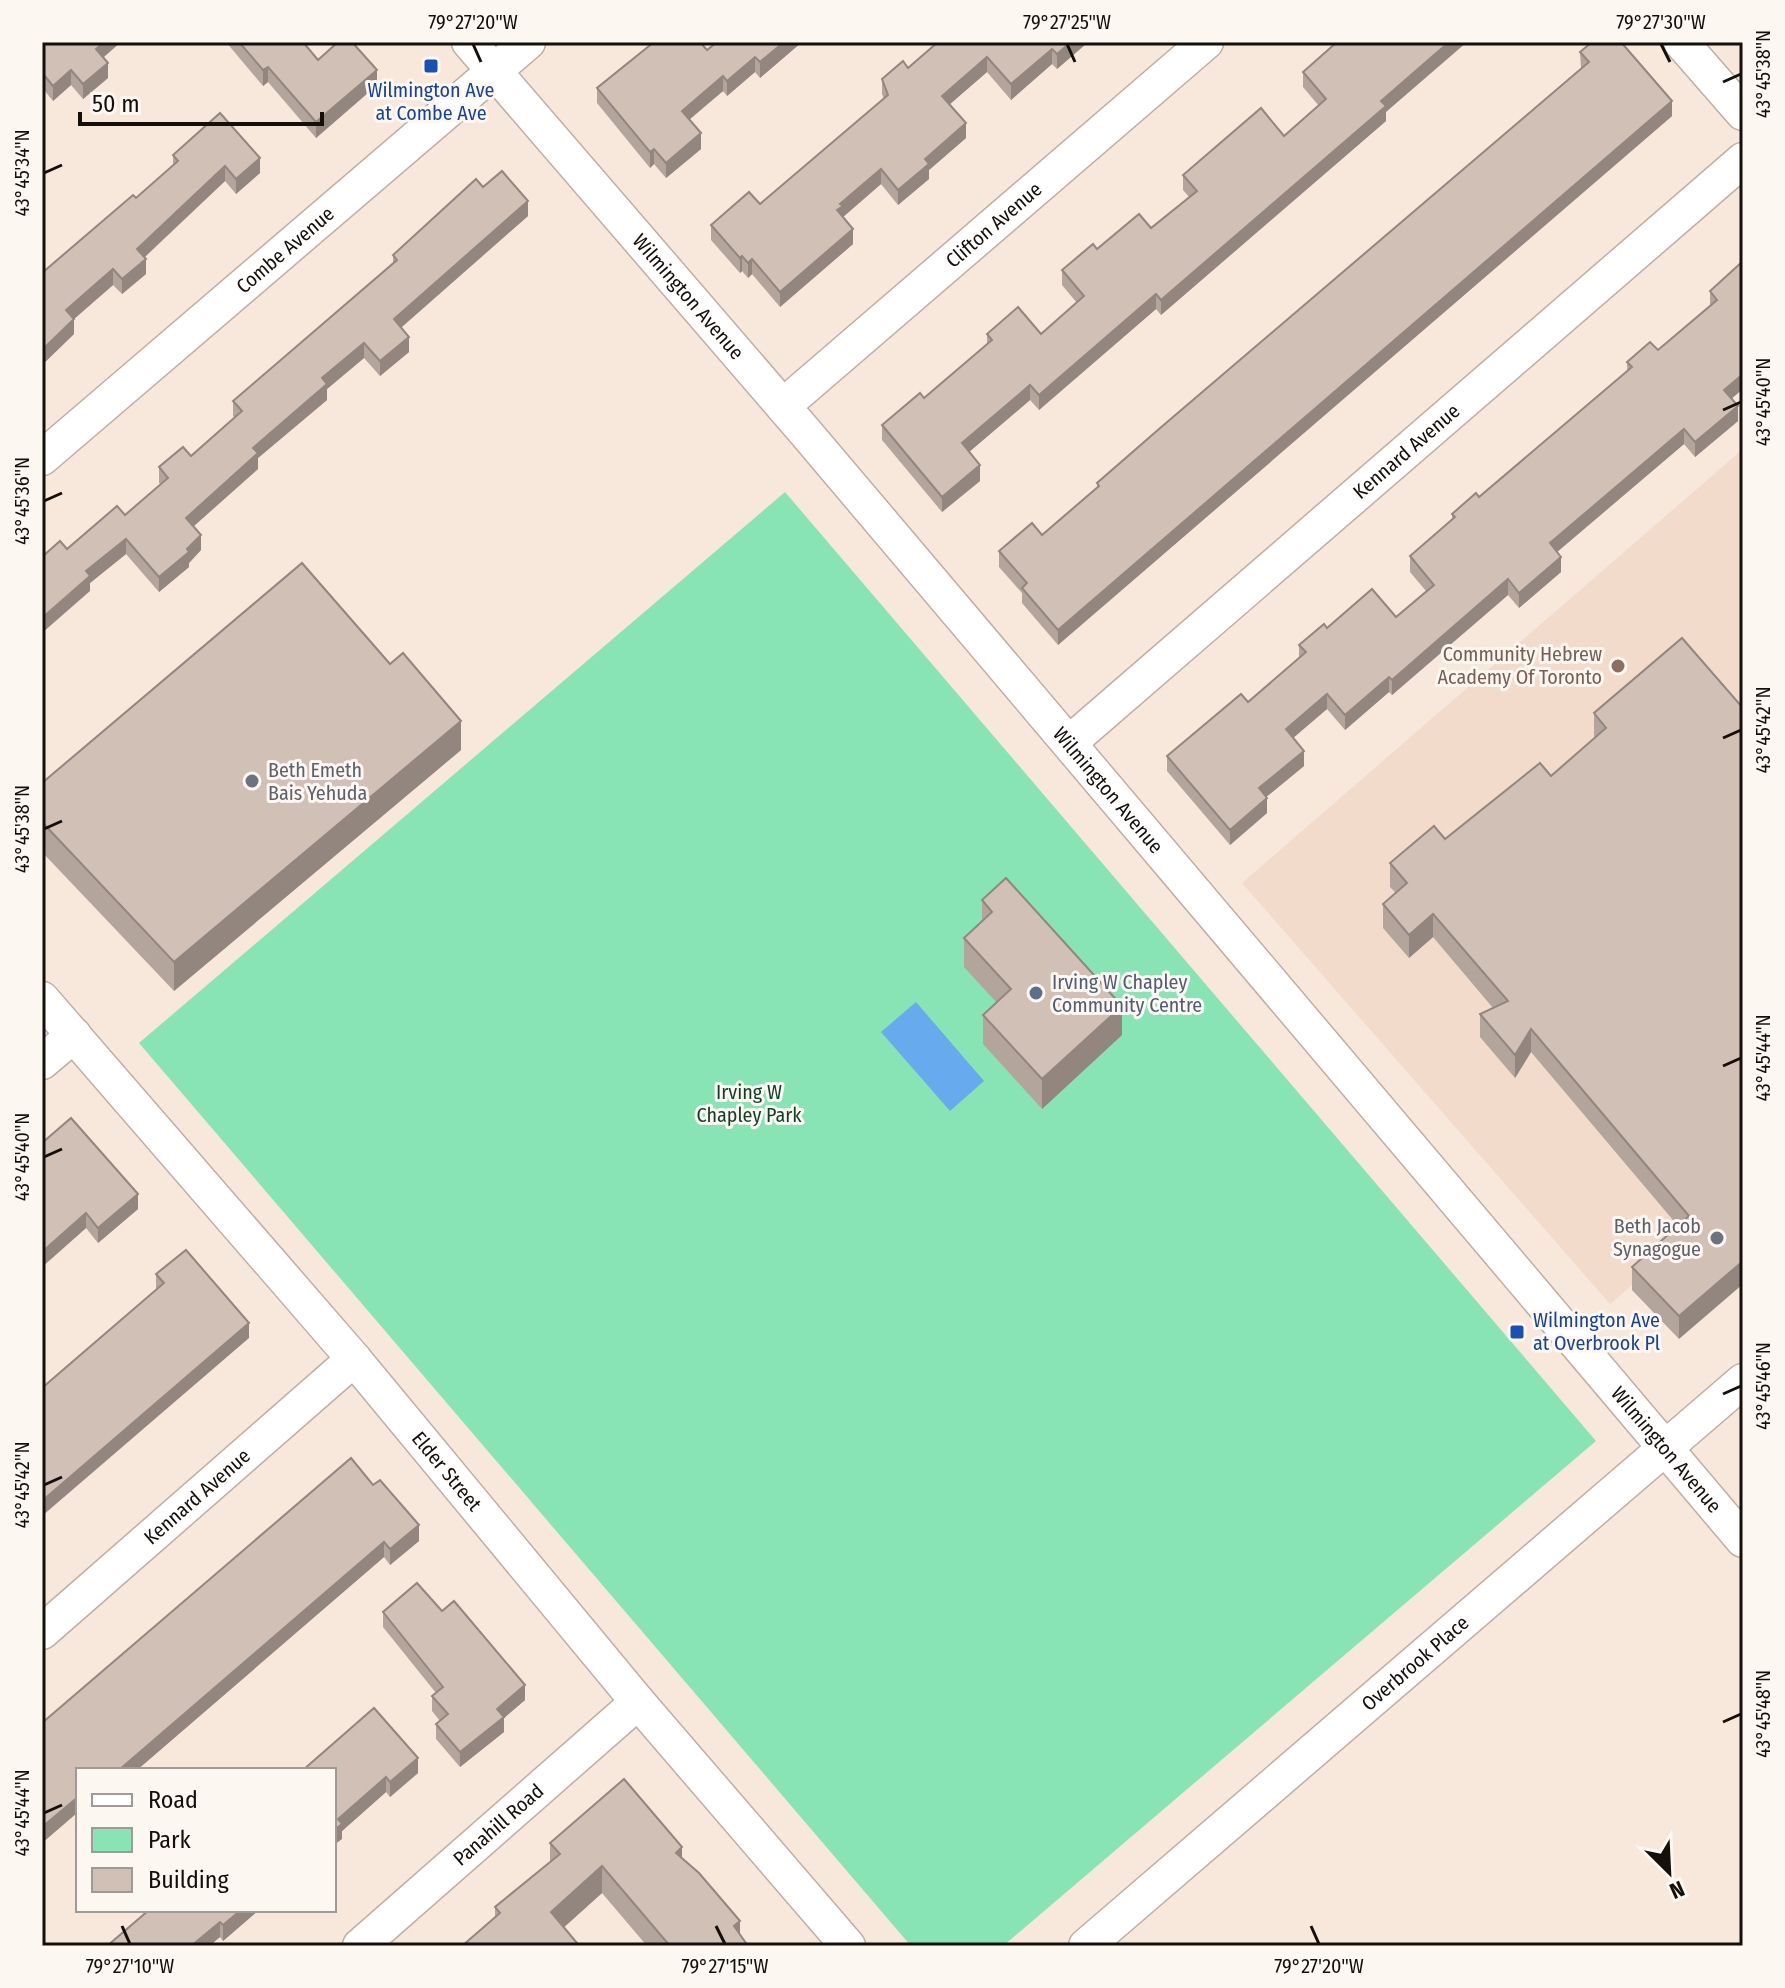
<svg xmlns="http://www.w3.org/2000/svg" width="1785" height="1988" font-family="'Fira Sans Condensed',sans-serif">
<rect width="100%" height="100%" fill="#f8e7db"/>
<polygon fill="#f2dbcb" points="1743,449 1743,1190 1610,1304 1242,883"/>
<polygon fill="#88e4b4" points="785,492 1596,1441 1003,1946 911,1946 139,1043"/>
<polygon fill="#67aaee" points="916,1002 984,1081 950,1111 881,1032"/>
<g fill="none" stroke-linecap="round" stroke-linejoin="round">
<g stroke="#beafa3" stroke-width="37">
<g id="minor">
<path id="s1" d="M469 42 806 433 1743 1540"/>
<polyline points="1681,42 1743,113"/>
<path id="s2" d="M783 406 1206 42"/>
<path id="s3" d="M42 458 528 42"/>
<path id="s4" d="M1069 743 1743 160"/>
<path id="s5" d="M42 999 354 1359 638 1702 848 1946"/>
<polyline points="42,1062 74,1035"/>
<path id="s6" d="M42 1632 354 1359"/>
<path id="s7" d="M360 1946 638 1702"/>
<path id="s8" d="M1086 1946 1743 1381"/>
</g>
</g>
<use href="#minor" stroke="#fff" stroke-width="34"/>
</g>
<g fill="#b3a59c">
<polygon points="42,42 104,57 108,78 83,99 71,85 53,101 44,90 42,91"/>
<polygon points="226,42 303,42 318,60 377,85 316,138 268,82 263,86"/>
<polygon points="802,42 760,78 755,72 727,96 723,91 689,119 701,149 666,178 654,164 650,168 597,103 597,88 707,50"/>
<polygon points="1087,42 1087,43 1057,69 1052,64 1011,100 987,72 950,104 966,138 929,170 929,179 898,205 881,184 843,217 853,244 780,307 752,274 748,278 742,271 740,273 711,240 711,225 760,204 884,99 882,94 882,79 908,68"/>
<polygon points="1580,52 1672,116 1058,645 1022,603 1022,593 999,567 999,551 1042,535 1097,488 1097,483 1581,68"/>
<polygon points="1303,72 1386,112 1386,121 1161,315 1156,309 1039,410 1030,400 969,452 980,481 942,512 882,440 882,425 924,398 987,344 987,334 1041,334 1077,303 1062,285 1062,270 1097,249 1151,228 1189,197 1183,190 1183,175 1284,136 1319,106 1303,87"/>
<polygon points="173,155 260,173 236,194 225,181 144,258 146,274 122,294 113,285 74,319 74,334 42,365 42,273 136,198 173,166"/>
<polygon points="483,187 528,216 401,327 409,352 380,376 364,358 327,389 327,400 258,458 258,469 194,526 201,550 189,563 189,567 159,592 126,554 90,583 90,591 67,549 125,515 161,484 159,483 159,467 191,456 235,418 233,416 233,401 393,264 393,255"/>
<polygon points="1743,261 1732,399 1738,421 1695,457 1684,444 1557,552 1561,572 1519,608 1508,595 1392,695 1389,692 1345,730 1327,709 1293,738 1304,766 1266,797 1267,813 1230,845 1167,771 1167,756 1248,702 1299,658 1299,645 1327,628 1396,617 1426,591 1410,572 1410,556 1452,520 1452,514 1479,497 1627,371 1627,362 1658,350 1710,306 1710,291"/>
<polygon points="1743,708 1679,1339 1632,1290 1632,1267 1678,1226 1531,1052 1515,1078 1480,1037 1480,1014 1493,1008 1433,937 1409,958 1383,928 1383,904 1396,893 1390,887 1390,863 1445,839 1551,776 1595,738 1594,736 1594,713"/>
<polygon points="461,750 174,991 42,852 42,783"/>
<polygon points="982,900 1122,1035 1042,1109 983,1044 983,1015 997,1003 964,967 964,938 982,922"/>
<polygon points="42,1143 138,1209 98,1243 86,1228 42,1267"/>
<polygon points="156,1274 249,1338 156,1289"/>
<polygon points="351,1458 373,1485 380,1480 419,1525 419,1541 390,1565 384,1557 137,1770 78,1770 78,1812 42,1843 42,1723"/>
<polygon points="442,1611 525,1700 504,1718 504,1732 460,1767 436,1739 436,1724 440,1721 432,1711 432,1696 436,1693 383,1627 383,1612"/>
<polygon points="334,1770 418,1773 390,1797 386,1792 342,1831 342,1839"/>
<polygon points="550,1843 682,1859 748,1946 647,1946 602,1893 564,1927 577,1946 495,1918 495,1907 550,1862"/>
<polygon points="259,1910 223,1941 220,1937 209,1946 107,1946"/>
</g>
<g fill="#92867f">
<polygon points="104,42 121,42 96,64 96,49"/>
<polygon points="784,42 802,42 760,78 760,62"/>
<polygon points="1071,42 1087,42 1087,43 1057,69 1057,54"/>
<polygon points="1449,42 1467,42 1386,112 1386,121 1161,315 1161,300 1381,101"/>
<polygon points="1052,49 1052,64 1011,100 1011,84"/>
<polygon points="755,57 755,72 727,96 727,81"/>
<polygon points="987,57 987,72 942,111 942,96"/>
<polygon points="108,63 108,78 83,99 83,84"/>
<polygon points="268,67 268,82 263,86 263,70"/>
<polygon points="71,70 71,85 53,101 53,86"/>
<polygon points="377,70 377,85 316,138 316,122"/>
<polygon points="44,75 44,90 42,91 42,76"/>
<polygon points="723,76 723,91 682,126 682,111"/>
<polygon points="1672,101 1672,116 1058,645 1058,630"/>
<polygon points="966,123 966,138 929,170 929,179 898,205 898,190 925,159"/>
<polygon points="701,133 701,149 666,178 666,163"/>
<polygon points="654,149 654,164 650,168 650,152"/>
<polygon points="260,158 260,173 236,194 236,179"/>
<polygon points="225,166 225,181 137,264 137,249"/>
<polygon points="881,169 881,184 843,217 837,210 840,204"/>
<polygon points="528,201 528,216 394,334 394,319"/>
<polygon points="853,229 853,244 780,307 780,292"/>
<polygon points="742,256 742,271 740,273 740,258"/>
<polygon points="146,259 146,274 122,294 122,279"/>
<polygon points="752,259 752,274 748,278 748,263"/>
<polygon points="113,269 113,285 66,326 66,310"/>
<polygon points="1156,294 1156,309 1039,410 1039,395"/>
<polygon points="74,319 74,334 42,365 42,350"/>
<polygon points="409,337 409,352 380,376 380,361"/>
<polygon points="364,343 364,358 327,389 327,400 258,458 258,469 186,533 186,518 322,378"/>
<polygon points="1743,374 1743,389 1724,405 1724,390"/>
<polygon points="1030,385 1030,400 962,458 962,443"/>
<polygon points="1738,406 1738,421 1695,457 1695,442"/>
<polygon points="1684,429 1684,444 1550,558 1550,543"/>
<polygon points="980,465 980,481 942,512 942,497"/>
<polygon points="201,535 201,550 189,563 189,567 159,592 159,577"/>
<polygon points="126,539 126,554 90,583 90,591 42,633 42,618 86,571"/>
<polygon points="1561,557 1561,572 1519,608 1519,593"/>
<polygon points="1508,579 1508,595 1392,695 1392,680"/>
<polygon points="1389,677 1389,692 1345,730 1345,715"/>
<polygon points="1327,694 1327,709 1286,744 1286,729"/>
<polygon points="461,721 461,750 174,991 174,962"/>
<polygon points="1304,751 1304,766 1259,803 1259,788"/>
<polygon points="1267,798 1267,813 1230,845 1230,830"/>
<polygon points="1433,914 1433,937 1409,958 1409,935"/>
<polygon points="1122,1006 1122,1035 1042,1109 1042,1079"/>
<polygon points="1531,1029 1531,1052 1515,1078 1515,1055"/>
<polygon points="138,1194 138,1209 98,1243 98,1228"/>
<polygon points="86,1213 86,1228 42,1267 42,1252"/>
<polygon points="1743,1261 1743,1284 1679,1339 1679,1316"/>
<polygon points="249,1323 249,1338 42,1516 42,1501"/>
<polygon points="419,1525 419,1541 390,1565 390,1549"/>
<polygon points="384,1542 384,1557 137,1770 119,1770"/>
<polygon points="525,1685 525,1700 504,1718 504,1732 460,1767 460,1752 497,1709"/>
<polygon points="418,1758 418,1773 390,1797 390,1782"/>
<polygon points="386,1777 386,1792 342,1831 342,1839 334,1845 334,1830 338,1819"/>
<polygon points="78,1797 78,1812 42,1843 42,1827"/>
<polygon points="682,1847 682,1874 676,1853"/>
<polygon points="602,1866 602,1893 551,1939 551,1912"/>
<polygon points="241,1910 259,1910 223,1941 223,1925"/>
<polygon points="740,1921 740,1946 734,1926"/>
<polygon points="220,1922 220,1937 209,1946 191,1946"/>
</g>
<g fill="#d0c0b5" stroke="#92867f" stroke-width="2">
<polygon points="42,42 104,42 96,49 108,63 83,84 71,70 53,86 44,75 42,76"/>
<polygon points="239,42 303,42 318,60 338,42 352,42 377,70 316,122 268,67 263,70"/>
<polygon points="654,42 700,42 707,50 717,42 784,42 760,62 755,57 727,81 723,76 682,111 701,133 666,163 654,149 650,152 597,88"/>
<polygon points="938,42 1071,42 1057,54 1052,49 1011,84 987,57 942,96 966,123 925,159 929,164 898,190 881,169 840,204 843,206 837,210 853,229 780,292 752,259 748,263 742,256 740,258 711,225 749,192 760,204 888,95 882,79 903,61 908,68"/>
<polygon points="1337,42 1449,42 1381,101 1386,106 1161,300 1156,294 1039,395 1030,385 962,443 980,465 942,497 882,425 920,393 924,398 992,340 987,334 1018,307 1041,334 1084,296 1062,270 1093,244 1097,249 1139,214 1151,228 1197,191 1183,175 1261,108 1284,136 1326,99 1303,72"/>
<polygon points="1592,42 1621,42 1672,101 1058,630 1022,588 1027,583 999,551 1032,523 1042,535 1099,486 1097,483 1159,429 1589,62 1580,52"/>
<polygon points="220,113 260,158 236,179 225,166 137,249 146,259 122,279 113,269 66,310 74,319 42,350 42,273 133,195 136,198 178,161 173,155"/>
<polygon points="502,171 528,201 394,319 409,337 380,361 364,343 322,378 327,384 253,448 258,453 186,518 201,535 187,549 189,552 159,577 126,539 86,571 90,576 42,618 42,557 60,541 67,549 117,506 125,515 168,478 159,467 183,447 191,456 242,411 233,401 397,260 393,255 476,179 483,187"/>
<polygon points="1743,261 1743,374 1724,390 1738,406 1695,442 1684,429 1550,543 1561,557 1519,593 1508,579 1392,680 1389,677 1345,715 1327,694 1286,729 1304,751 1259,788 1267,798 1230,830 1167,756 1241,694 1248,702 1306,652 1299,645 1324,624 1327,628 1372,589 1396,617 1434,585 1410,556 1455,517 1452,514 1476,493 1479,497 1632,367 1627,362 1650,342 1658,350 1717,300 1710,291"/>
<polygon points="302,563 390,664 403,653 461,721 174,962 42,822 42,783"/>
<polygon points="1682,638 1743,708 1743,1261 1679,1316 1632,1267 1689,1216 1531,1029 1515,1055 1480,1014 1508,1001 1433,914 1409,935 1383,904 1407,883 1390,863 1434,826 1445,839 1540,763 1551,776 1606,728 1594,713"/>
<polygon points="1006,878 1122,1006 1042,1079 983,1015 1011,989 964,938 992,912 982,900"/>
<polygon points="71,1118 138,1194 98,1228 86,1213 42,1252 42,1143"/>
<polygon points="186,1250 249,1323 42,1501 42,1388 164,1283 156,1274"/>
<polygon points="351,1458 373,1485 380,1480 419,1525 390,1549 384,1542 119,1770 78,1770 78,1797 42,1827 42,1723"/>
<polygon points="417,1583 442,1611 454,1601 525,1685 497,1709 504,1717 460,1752 436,1724 448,1714 432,1696 443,1687 383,1612"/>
<polygon points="374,1708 418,1758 390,1782 386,1777 338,1819 342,1824 334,1830 334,1770 303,1770"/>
<polygon points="624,1779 682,1847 676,1853 699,1873 740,1921 734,1926 748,1946 670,1946 602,1866 551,1912 577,1943 574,1946 462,1946 500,1913 495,1907 560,1854 550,1843"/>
<polygon points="149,1910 241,1910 223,1925 220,1922 191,1946 107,1946"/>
</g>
<path fill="none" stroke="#140f0b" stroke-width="3" d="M473 44 481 62M1067 44 1075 62M1661 44 1670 62M1723 82 1741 74M44 173 62 165M1723 410 1741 402M44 501 62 493M1723 738 1741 730M44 829 62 821M1723 1066 1741 1058M44 1157 62 1149M1723 1394 1741 1386M44 1485 62 1477M1723 1722 1741 1714M44 1813 62 1805M122 1926 130 1944M716 1926 725 1944M1311 1926 1319 1944"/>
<g fill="#1a4fb4" stroke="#fdf7f2" stroke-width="3">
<rect x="423" y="58" width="16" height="16" rx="4"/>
<rect x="1509" y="1324" width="16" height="16" rx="4"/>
</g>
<circle fill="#8d6e63" stroke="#fdf7f2" stroke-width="3" cx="1618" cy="666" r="8"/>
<g fill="#6b7280" stroke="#fdf7f2" stroke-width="3">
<circle cx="252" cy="781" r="8"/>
<circle cx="1717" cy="1238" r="8"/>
</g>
<circle fill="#5c6f8a" stroke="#fdf7f2" stroke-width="3" cx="1036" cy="993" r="8"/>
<g text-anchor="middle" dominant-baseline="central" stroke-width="6" stroke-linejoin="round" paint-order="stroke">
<g font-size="20" fill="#164399" stroke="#fdf7f2">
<text x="431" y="90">Wilmington Ave<tspan x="431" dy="23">at Combe Ave</tspan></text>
<text x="1533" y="1320" text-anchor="start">Wilmington Ave<tspan x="1533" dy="23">at Overbrook Pl</tspan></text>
</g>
<g font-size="20" fill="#140f0b" stroke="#fdf7f2">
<text stroke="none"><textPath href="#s2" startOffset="278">Clifton Avenue</textPath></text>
<text stroke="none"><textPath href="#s3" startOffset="320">Combe Avenue</textPath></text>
<text stroke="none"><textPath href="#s1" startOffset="336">Wilmington Avenue</textPath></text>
<text stroke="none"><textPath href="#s4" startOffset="446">Kennard Avenue</textPath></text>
<text stroke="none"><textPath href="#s1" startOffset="984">Wilmington Avenue</textPath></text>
<text stroke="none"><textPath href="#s1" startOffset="1848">Wilmington Avenue</textPath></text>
<text stroke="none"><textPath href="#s5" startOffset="622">Elder Street</textPath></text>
<text stroke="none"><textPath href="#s6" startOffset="206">Kennard Avenue</textPath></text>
<text stroke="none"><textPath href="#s8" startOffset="434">Overbrook Place</textPath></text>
<text stroke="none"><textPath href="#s7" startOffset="184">Panahill Road</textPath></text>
</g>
<g font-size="20" fill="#785e54" stroke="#fdf7f2" text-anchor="end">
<text x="1602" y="654">Community Hebrew<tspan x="1602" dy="23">Academy Of Toronto</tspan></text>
</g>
<g font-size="20" fill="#5b616d" stroke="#fdf7f2" text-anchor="start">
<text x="268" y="770">Beth Emeth<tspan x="268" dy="23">Bais Yehuda</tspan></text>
<text x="1701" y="1226" text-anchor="end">Beth Jacob<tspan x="1701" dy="23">Synagogue</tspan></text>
</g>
<g font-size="20" fill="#4e5e75" stroke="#fdf7f2" text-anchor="start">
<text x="1052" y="982">Irving W Chapley<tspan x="1052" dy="23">Community Centre</tspan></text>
</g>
<g font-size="20" fill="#113e29" stroke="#fdf7f2">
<text x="749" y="1092">Irving W<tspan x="749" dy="23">Chapley Park</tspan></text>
</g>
</g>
<rect width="1785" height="1988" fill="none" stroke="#fdf7f2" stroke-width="88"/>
<rect x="76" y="1768" width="260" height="144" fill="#fdf7f2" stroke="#a09a96" stroke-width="2"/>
<rect x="92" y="1794" width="40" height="12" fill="#ffffff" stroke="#a09a96" stroke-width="2"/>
<text x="148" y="1808" font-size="24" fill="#140f0b">Road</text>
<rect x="92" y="1828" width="40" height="24" fill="#88e4b4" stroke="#a09a96" stroke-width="2"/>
<text x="148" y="1848" font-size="24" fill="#140f0b">Park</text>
<rect x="92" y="1868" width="40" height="24" fill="#d0c0b5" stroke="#a09a96" stroke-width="2"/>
<text x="148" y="1888" font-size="24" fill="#140f0b">Building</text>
<g transform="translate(1669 1872) rotate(156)" stroke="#fdf7f2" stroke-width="6" paint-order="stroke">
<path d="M0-6L14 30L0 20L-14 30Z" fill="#140f0b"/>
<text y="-12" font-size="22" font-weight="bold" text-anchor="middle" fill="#140f0b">N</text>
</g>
<path d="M80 112v12h242v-12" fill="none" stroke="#140f0b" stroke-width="4"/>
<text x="92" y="112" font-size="24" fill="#140f0b" stroke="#fdf7f2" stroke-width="6" paint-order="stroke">50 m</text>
<rect x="44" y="44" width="1697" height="1900" fill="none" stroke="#140f0b" stroke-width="3"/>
<g font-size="20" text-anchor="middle" fill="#140f0b">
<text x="473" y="29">79°27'20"W</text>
<text x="1067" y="29">79°27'25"W</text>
<text x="1661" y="29">79°27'30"W</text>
<text transform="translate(1763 74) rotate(-90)" y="7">43°45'38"N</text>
<text transform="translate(22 173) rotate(-90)" y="7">43°45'34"N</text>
<text transform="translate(1763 402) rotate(-90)" y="7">43°45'40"N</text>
<text transform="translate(22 501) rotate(-90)" y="7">43°45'36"N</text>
<text transform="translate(1763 730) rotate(-90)" y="7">43°45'42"N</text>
<text transform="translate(22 829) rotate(-90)" y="7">43°45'38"N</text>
<text transform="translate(1763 1058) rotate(-90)" y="7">43°45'44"N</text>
<text transform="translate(22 1157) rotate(-90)" y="7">43°45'40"N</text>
<text transform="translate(1763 1386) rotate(-90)" y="7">43°45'46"N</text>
<text transform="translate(22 1485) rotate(-90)" y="7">43°45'42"N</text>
<text transform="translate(1763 1714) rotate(-90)" y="7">43°45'48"N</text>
<text transform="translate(22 1813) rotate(-90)" y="7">43°45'44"N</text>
<text x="130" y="1973">79°27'10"W</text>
<text x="725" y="1973">79°27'15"W</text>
<text x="1319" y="1973">79°27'20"W</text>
</g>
</svg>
